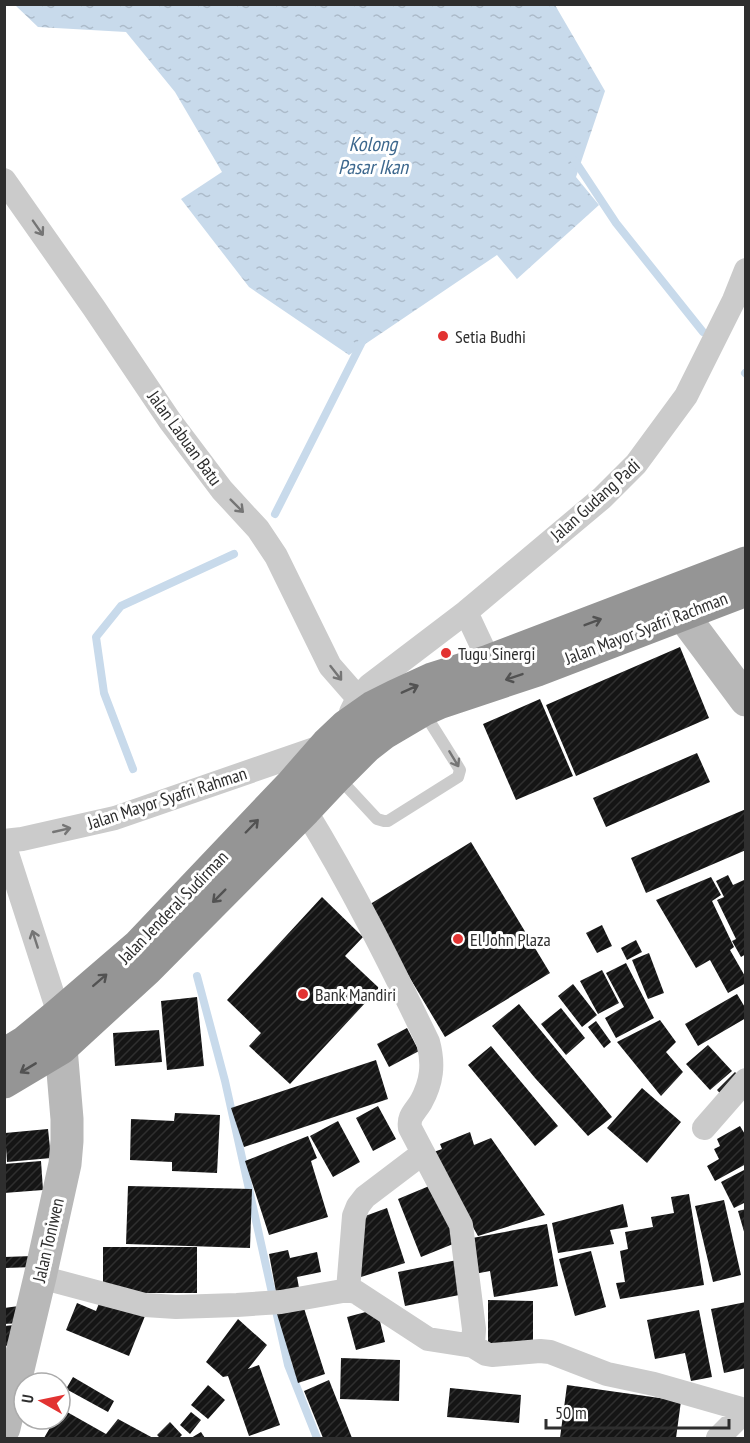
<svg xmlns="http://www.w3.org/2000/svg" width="750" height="1443" viewBox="0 0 750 1443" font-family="'PT Sans Narrow',sans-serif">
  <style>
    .water { fill: url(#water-ripples) }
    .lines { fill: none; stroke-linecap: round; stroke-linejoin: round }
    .stream { stroke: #c8daeb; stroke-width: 8 }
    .building { fill: url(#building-hatch) }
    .lane { stroke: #cbcbcb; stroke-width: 12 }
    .street { stroke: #cbcbcb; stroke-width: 24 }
    .secondary { stroke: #b8b8b8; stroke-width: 33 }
    .highway { stroke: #959595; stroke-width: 33 }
    .oneway { stroke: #757575 }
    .oneway2 { stroke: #525252 }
    .poi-dot { fill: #e23332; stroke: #fff; stroke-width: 2 }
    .labels { text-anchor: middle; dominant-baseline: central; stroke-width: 6; stroke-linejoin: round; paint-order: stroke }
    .poi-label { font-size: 18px; fill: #2e2e2e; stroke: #fff; text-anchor: start }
    .street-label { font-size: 18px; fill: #2e2e2e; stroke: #fff }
    .water-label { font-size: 20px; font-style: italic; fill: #3d688e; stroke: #fff }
  </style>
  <defs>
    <pattern id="water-ripples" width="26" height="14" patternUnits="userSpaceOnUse" patternTransform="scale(1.5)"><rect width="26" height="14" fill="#c8daeb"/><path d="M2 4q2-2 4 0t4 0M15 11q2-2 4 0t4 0" fill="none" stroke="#acbbca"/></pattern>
    <pattern id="building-hatch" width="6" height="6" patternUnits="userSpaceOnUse" patternTransform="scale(1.5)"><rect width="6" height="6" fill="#151515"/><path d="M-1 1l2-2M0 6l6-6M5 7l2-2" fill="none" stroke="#2f2f2f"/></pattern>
  </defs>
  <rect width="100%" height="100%" fill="#fff"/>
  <path class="water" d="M15 5H555L605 91 576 177 599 205 517 279 497 255 349 355 249 287 181 199 222 172 175 92 126 32 38 27Z"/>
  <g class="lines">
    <path class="stream" d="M575 161 616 223 703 332
      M745 373 746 374
      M275 514 364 338
      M133 769 104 693 96 637 121 606 234 554
      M197 976 225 1081 288 1365 317 1438"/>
  </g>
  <path class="building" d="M680 647 709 718 576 776 546 705Z
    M540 699 573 776 516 800 483 724Z
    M697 753 710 782 606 827 593 798Z
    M746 809V850L646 893 631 858Z
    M471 842 550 973 445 1037 367 906Z
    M728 875 733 885 744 880 746 882V954L741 957 732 941 736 939 717 900 724 897 716 881Z
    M711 877 721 895 712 901 734 947 730 950 746 978V983L728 993 710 960 696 968 656 900Z
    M322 897 363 937 345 956 379 988 290 1084 249 1046 261 1033 227 1000Z
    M602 925 612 946 597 953 586 933Z
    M636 940 642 952 627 960 621 948Z
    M649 953 664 993 648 999 632 960Z
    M626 963 654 1018 616 1038 605 1018 624 1007 606 973Z
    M602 970 619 1003 598 1014 580 981Z
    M573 984 597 1015 582 1027 558 996Z
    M737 994 746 1009V1018L698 1046 685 1024Z
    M197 997 204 1066 167 1070 161 1001Z
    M519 1004 612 1117 588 1136 535 1078 492 1026Z
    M561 1008 585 1038 566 1055 541 1024Z
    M660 1020 676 1042 666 1052 683 1072 661 1096 617 1042Z
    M596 1021 611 1042 604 1048 588 1027Z
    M407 1028 419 1051 389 1067 377 1044Z
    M159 1030 162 1062 115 1066 113 1033Z
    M708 1045 732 1071 710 1090 686 1064Z
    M491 1046 558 1126 535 1146 468 1065Z
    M376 1060 388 1099 244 1147 231 1108Z
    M735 1072 744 1081 726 1100 717 1090Z
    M642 1088 681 1122 647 1163 607 1128Z
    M378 1106 396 1139 373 1151 356 1118Z
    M175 1113 220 1115 217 1173 172 1171V1162L130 1160 131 1119 174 1121Z
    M338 1121 360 1162 333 1177 310 1136Z
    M740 1126 746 1136V1164L715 1181 707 1166 719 1159 714 1149 720 1146 717 1139Z
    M48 1129 51 1158 7 1162 5 1133Z
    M470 1132 474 1145 491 1138 545 1215 478 1236 431 1153 442 1149 440 1144Z
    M308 1136 317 1158 311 1161 328 1217 269 1235 245 1161Z
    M41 1161 43 1190 4 1193V1164Z
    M746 1169V1202L734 1208 721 1182Z
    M434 1184 458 1242 421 1257 398 1199Z
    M128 1186 252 1189 250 1248 126 1244Z
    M689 1194 704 1285 620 1299 616 1283 625 1282 620 1251 628 1249 625 1232 653 1227 651 1217 674 1213 671 1197Z
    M724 1200 741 1275 713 1282 695 1206Z
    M623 1204 628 1227 610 1230 614 1244 558 1253 552 1223Z
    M387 1208 405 1263 361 1277 357 1219Z
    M746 1209V1235H745L738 1211Z
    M547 1224 558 1286 494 1297 490 1271 474 1274 467 1239Z
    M103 1247H197V1293H103Z
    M288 1250 290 1258 317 1252 321 1272 297 1277 300 1293 277 1297 269 1254Z
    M591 1251 606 1307 575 1316 559 1259Z
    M33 1256 34 1267 5 1268 4 1257Z
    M457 1260 464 1294 405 1306 398 1272Z
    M101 1298 145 1316 129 1356 66 1330 77 1303 96 1311Z
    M488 1300 533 1301V1346H488Z
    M746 1302V1368L724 1373 711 1309Z
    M303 1305 325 1374 298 1383 277 1314Z
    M19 1306 21 1323 4 1324V1308Z
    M377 1309 385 1342 356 1350 347 1317Z
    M699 1310 712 1377 691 1381 685 1353 655 1359 647 1320Z
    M238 1319 267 1345 248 1369 259 1365 280 1425 249 1436 228 1376 223 1377 206 1362Z
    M15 1325 16 1345 4 1346V1326Z
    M341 1358 400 1360 399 1401 340 1399Z
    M73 1377 114 1401 108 1412 66 1389Z
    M329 1380 352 1438H323L304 1391Z
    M208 1385 225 1400 208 1419 191 1405Z
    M567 1385 681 1401 676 1438H560Z
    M450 1388 521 1395 519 1423 447 1417Z
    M60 1408 106 1434 118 1419 153 1438H44L55 1419H60Z
    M191 1412 201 1420 190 1434 180 1425Z
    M170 1422 182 1435 179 1438H160L157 1435Z
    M201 1432 205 1438H191Z"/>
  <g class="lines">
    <path class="lane" d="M338 777 377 819 384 821H388L458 777 460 770 457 765 423 711"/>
    <path class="street" d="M4 180 94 308 170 421 222 490 258 529 276 556 330 666 358 698
      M466 612 489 661
      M351 712 358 698 370 685 466 612 602 498 636 464 686 396 734 300 746 270
      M305 810C351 885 390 963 428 1042 434 1064 432 1082 421 1102 415 1112 408 1116 410 1128L461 1225 474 1329 473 1346 486 1354 492 1355 540 1351 550 1352 607 1374 654 1384 745 1410
      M4 841 22 839 115 818 326 745
      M4 844 59 1014
      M704 1128 746 1080
      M40 1277 145 1305 176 1307 237 1305 281 1302 348 1290 356 1292 428 1339 473 1346
      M348 1290 354 1216 358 1206 365 1197 423 1153
      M718 1438 746 1410"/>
    <path class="secondary" d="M682 614 746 700
      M4 1428 40 1277 65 1164 67 1141V1119L61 1048"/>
    <path class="highway" d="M4 1055 25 1042 59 1014 138 946 292 784 327 744 346 726 373 707 395 696 432 679 489 661 746 563
      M4 1082 61 1048 146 970 305 810 337 776 366 747 384 733 423 710 441 702 537 670 746 590"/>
  </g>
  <defs><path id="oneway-shaft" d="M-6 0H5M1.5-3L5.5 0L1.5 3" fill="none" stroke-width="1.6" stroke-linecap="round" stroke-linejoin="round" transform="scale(1.5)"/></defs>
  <g class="oneway">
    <use href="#oneway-shaft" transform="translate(38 228) rotate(55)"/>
    <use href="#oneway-shaft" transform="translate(237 506) rotate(45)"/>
    <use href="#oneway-shaft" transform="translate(336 673) rotate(52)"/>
    <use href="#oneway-shaft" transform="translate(454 759) rotate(59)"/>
    <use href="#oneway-shaft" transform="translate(62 830) rotate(-13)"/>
    <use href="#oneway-shaft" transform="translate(35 939) rotate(-108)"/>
  </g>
  <g class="oneway2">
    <use href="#oneway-shaft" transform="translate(593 622) rotate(-21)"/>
    <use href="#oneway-shaft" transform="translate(514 677) rotate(161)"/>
    <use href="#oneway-shaft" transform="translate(410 689) rotate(-24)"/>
    <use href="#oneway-shaft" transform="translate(252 826) rotate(-46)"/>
    <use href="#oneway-shaft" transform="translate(219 896) rotate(135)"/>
    <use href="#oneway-shaft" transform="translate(100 980) rotate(-41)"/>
    <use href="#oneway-shaft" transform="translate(28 1068) rotate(149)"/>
  </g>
  <g class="poi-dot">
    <circle cx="443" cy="336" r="6"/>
    <circle cx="446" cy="653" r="6"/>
    <circle cx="458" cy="939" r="6"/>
    <circle cx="303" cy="994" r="6"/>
  </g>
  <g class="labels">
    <g class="poi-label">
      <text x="455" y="336">Setia Budhi</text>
      <text x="458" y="653">Tugu Sinergi</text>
      <text x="470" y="939">El John Plaza</text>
      <text x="315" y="994">Bank Mandiri</text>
    </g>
    <g class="street-label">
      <text transform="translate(185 438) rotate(54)">Jalan Labuan Batu</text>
      <text transform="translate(595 500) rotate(-42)">Jalan Gudang Padi</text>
      <text transform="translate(646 628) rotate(-21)">Jalan Mayor Syafri Rachman</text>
      <text transform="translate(167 798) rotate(-18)">Jalan Mayor Syafri Rahman</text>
      <text transform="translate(173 907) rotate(-46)">Jalan Jenderal Sudirman</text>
      <text transform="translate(48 1240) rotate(-77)">Jalan Toniwen</text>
    </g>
    <g class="water-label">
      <text x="373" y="144">Kolong<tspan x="373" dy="23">Pasar Ikan</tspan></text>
    </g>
  </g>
  <rect width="750" height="1443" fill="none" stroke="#2e2e2e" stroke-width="12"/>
  <g transform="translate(42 1401) rotate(279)"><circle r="28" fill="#ffffff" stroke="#ababab" stroke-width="1.5"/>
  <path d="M0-4.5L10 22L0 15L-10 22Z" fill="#e23332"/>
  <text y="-9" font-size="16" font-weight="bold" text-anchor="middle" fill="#2e2e2e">U</text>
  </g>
  <path d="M546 1419v9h183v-9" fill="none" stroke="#2e2e2e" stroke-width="3"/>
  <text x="555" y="1419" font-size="18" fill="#2e2e2e" stroke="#ffffff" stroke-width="4.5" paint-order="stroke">50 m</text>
</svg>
